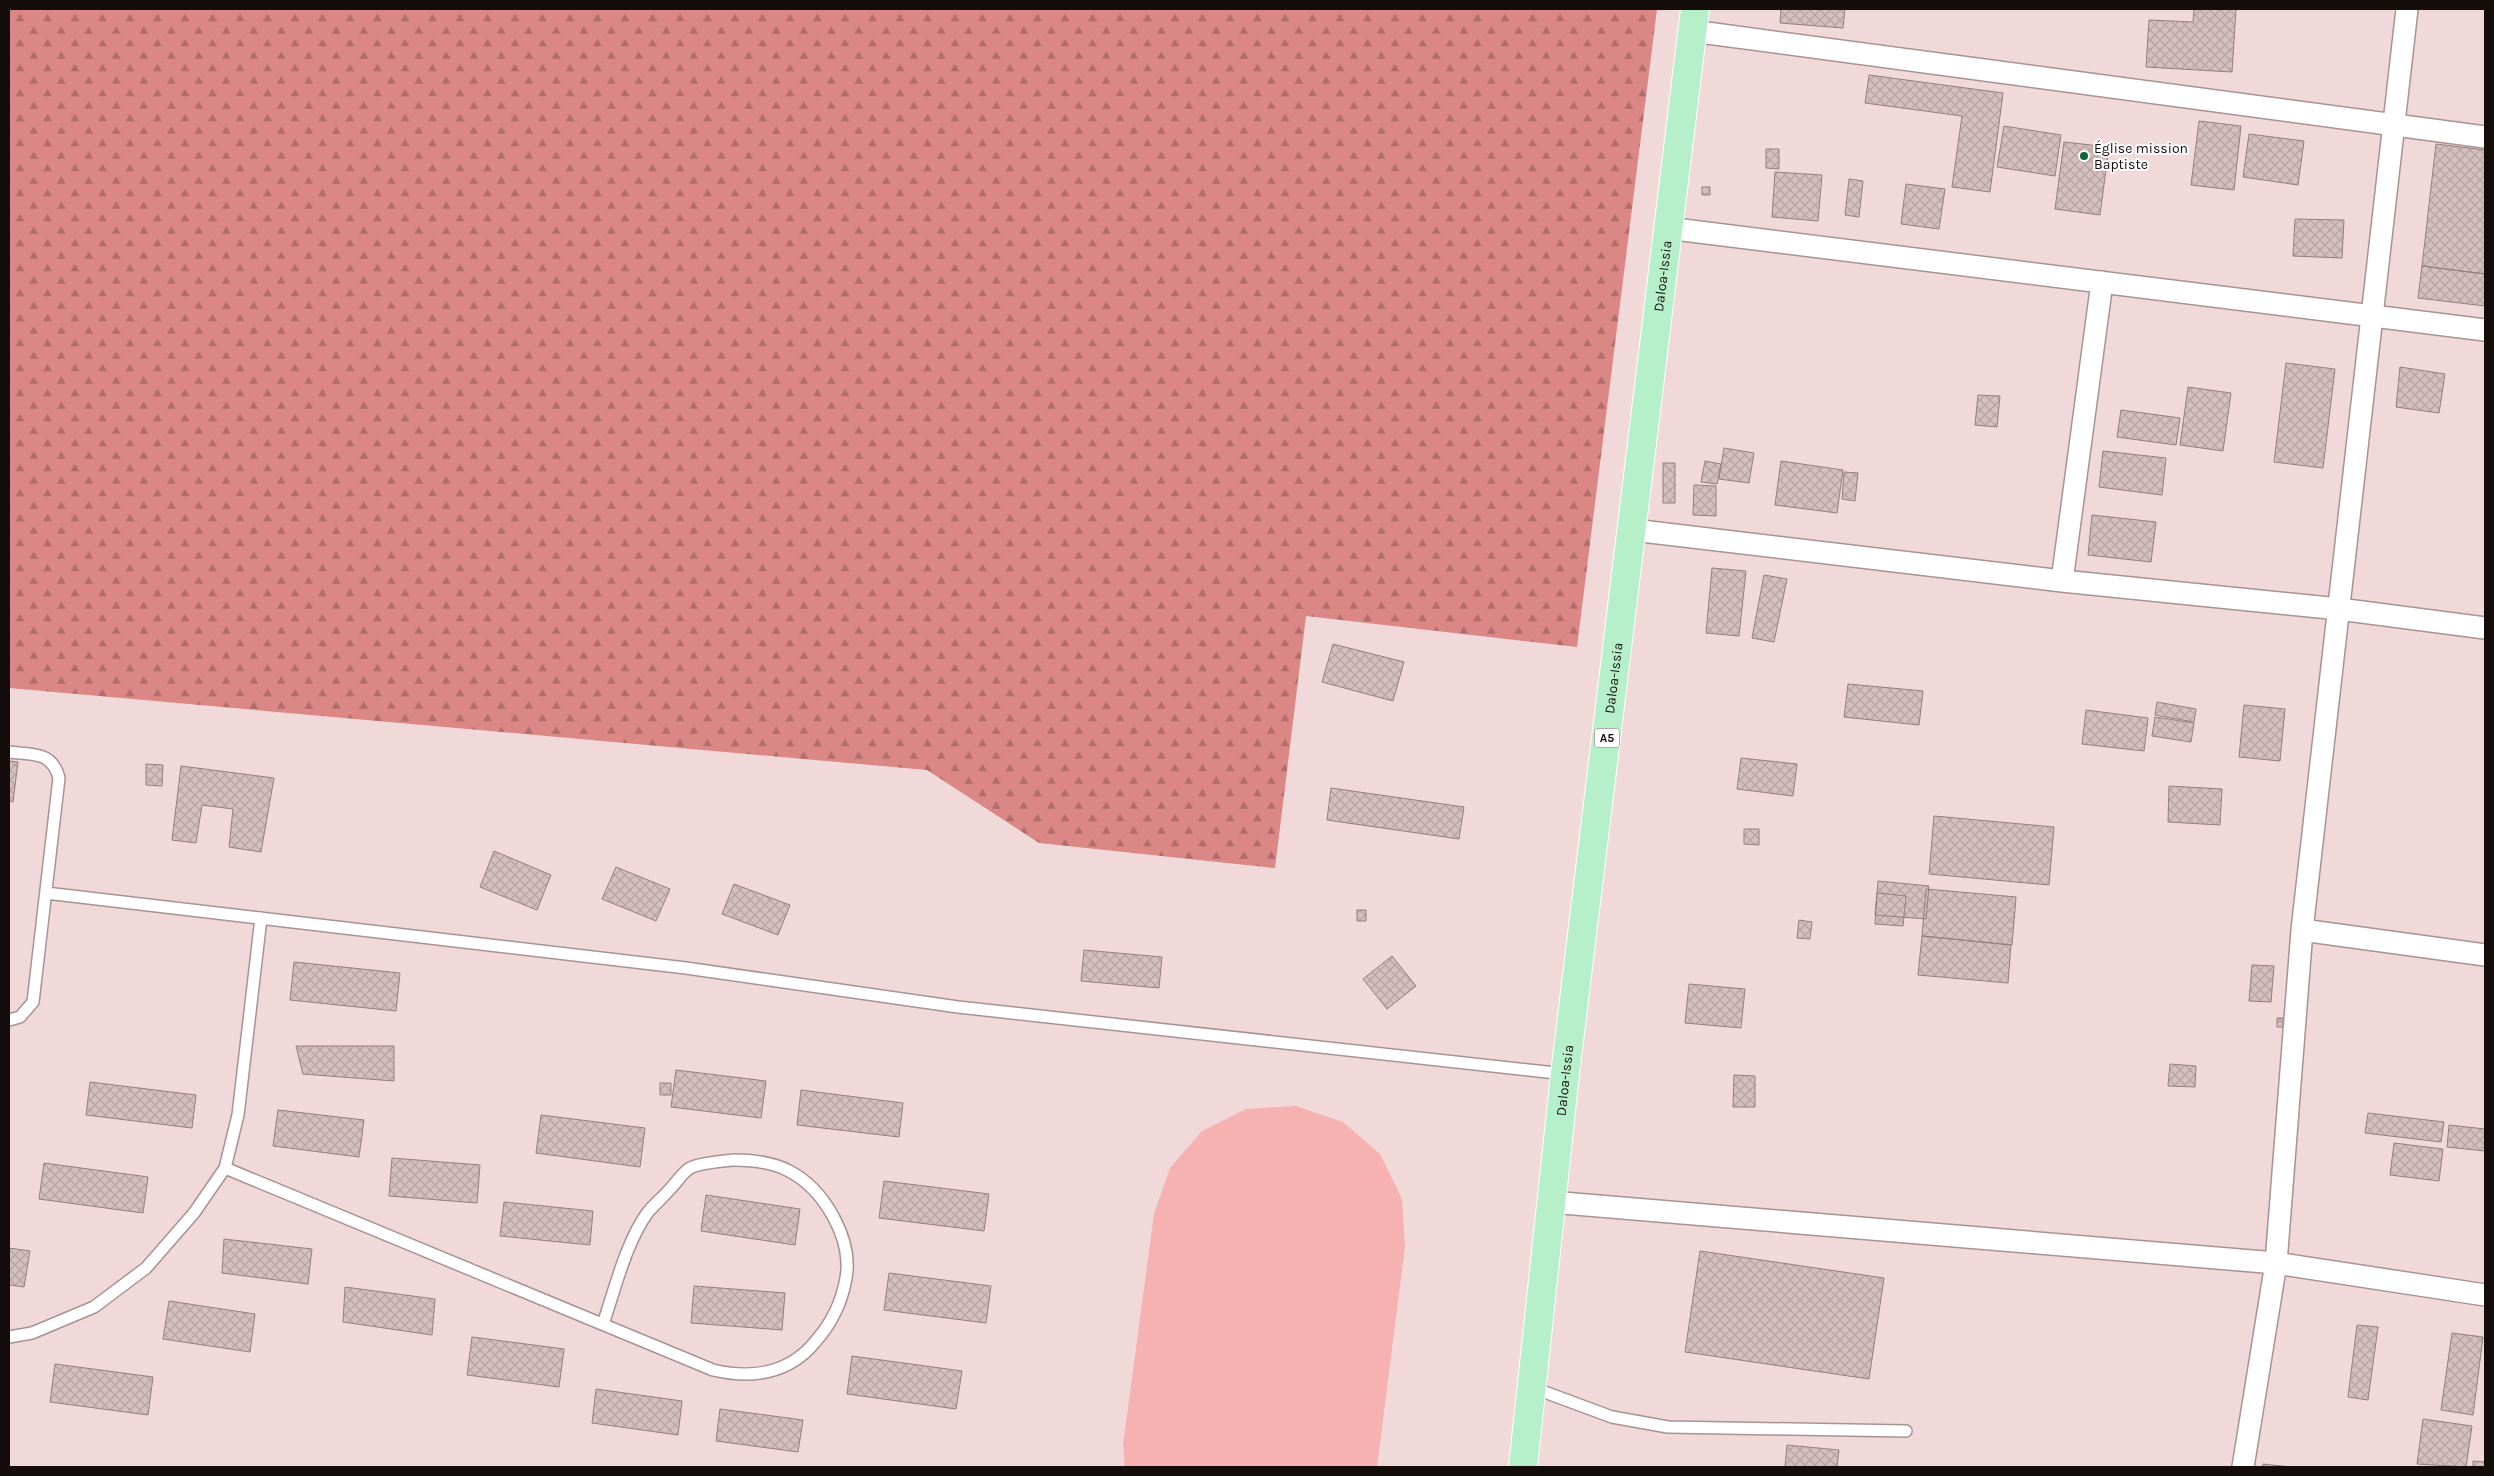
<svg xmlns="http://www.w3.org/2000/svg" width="2494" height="1476" viewBox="0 0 2494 1476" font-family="Karla,sans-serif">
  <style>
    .forest { fill: url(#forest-firs) }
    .garden { fill: #f6b2b0 }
    .building { fill: url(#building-cross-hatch); stroke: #947f7e }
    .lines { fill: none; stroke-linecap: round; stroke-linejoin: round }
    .lane-casing { stroke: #a89392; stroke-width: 14 }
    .street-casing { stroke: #a89392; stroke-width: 24 }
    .primary-casing { stroke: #fff; stroke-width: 30 }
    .lane { stroke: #fff; stroke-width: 11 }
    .street { stroke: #fff; stroke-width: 21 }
    .primary { stroke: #b6f0cb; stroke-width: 28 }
    .poi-dot { fill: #0b6639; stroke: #fff; stroke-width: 2 }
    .labels { text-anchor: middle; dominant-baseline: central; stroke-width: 4; stroke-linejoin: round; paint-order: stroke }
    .shield { fill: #fff; stroke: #5a5655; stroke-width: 1 }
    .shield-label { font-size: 12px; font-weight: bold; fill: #140d0c }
    .poi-label { font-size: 14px; fill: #140d0c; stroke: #fff; text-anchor: start }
    .street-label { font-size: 14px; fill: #140d0c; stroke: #fff }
  </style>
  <defs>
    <pattern id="forest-firs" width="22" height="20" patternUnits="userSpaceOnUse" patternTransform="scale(1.25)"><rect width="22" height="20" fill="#da8785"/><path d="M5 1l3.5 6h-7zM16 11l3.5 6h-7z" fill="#b06d6b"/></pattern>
    <pattern id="building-cross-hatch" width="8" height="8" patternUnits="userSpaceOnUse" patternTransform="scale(1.25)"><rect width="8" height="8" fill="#d5bfbe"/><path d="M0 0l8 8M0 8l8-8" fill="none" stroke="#b6a3a2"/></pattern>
  </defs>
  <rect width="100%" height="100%" fill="#f0d9d8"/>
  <path class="forest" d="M9 9H1657L1577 647 1306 616 1275 868 1039 843 927 770 9 688Z"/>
  <path class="garden" d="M1296 1106 1343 1122 1380 1154 1402 1199 1405 1247 1377 1467H1125L1123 1445 1154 1214 1170 1168 1202 1131 1246 1109Z"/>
  <path class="building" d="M1781 9H1845L1843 28 1780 23Z
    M2194 9H2236L2232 72 2146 67 2149 20 2193 22Z
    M1869 75 2003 93 1990 192 1952 187 1962 116 1865 103Z
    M2199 121 2241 126 2234 190 2191 185Z
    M2004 126 2061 135 2055 176 1997 167Z
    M2249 134 2304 141 2298 185 2243 177Z
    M2064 142 2109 147 2100 215 2055 209Z
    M2436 144 2485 150V274L2422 266Z
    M1766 149H1779V169L1766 168Z
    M1775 172 1822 175 1818 221 1772 217Z
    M1849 179 1863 181 1859 217 1845 215Z
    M1906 184 1945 189 1939 229 1901 224Z
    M1702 187H1710V195H1702Z
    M2295 219 2344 220 2342 258 2293 256Z
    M2422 266 2485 274V306L2418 298Z
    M2286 363 2335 369 2323 468 2274 462Z
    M2400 367 2445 374 2439 413 2396 407Z
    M2188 387 2231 393 2223 451 2180 445Z
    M1978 395 2000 396 1997 427 1975 425Z
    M2121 410 2180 418 2176 445 2117 437Z
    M1724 448 1754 453 1749 483 1719 479Z
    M2103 451 2166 458 2162 495 2099 487Z
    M1705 461 1721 464 1717 484 1701 482Z
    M1781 461 1843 470 1837 513 1775 505Z
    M1663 463H1675V503H1663Z
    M1844 472 1858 473 1855 501 1842 499Z
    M1694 485 1716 486V516L1693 515Z
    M2092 515 2156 522 2151 562 2088 555Z
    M1712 568 1746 571 1739 636 1706 633Z
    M1764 575 1787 579 1774 642 1752 638Z
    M1333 644 1404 662 1393 701 1322 682Z
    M1848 684 1923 691 1919 725 1844 717Z
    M2157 702 2196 709 2194 722 2155 715Z
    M2244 705 2285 709 2280 761 2239 757Z
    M2086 710 2148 718 2144 751 2082 744Z
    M2155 717 2194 723 2191 742 2152 736Z
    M1741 758 1797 764 1793 796 1737 789Z
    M9 761 18 762 13 802 9 801Z
    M146 764 163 765 162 786 146 785Z
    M181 766 274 778 261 852 229 847 233 809 202 805 196 843 172 840Z
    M2169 786 2222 789 2220 825 2168 822Z
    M1331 788 1464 807 1459 839 1327 820Z
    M1934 816 2054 827 2049 885 1929 874Z
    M1744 829H1759V845L1744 844Z
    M494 851 551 875 537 910 480 887Z
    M616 867 670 889 656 921 602 899Z
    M1878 881 1929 886 1926 919 1875 915Z
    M734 884 790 905 778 935 722 914Z
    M1926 889 2016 897 2012 945 1922 936Z
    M1877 893 1906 896 1903 926 1875 924Z
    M1357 910H1366V921H1357Z
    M1799 920 1812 922 1810 939 1797 938Z
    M1922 936 2011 945 2008 983 1918 975Z
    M1084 950 1162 957 1159 988 1081 981Z
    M1392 956 1416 986 1387 1009 1363 979Z
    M294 962 400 973 396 1011 290 1000Z
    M2252 965 2274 966 2271 1002 2249 1001Z
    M1689 984 1745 989 1741 1028 1685 1023Z
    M2277 1018H2283V1027H2277Z
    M296 1046H394V1081L303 1074Z
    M2170 1064 2196 1066 2195 1087 2168 1086Z
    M676 1070 766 1081 761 1118 671 1107Z
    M1734 1075 1755 1076V1107H1733Z
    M90 1082 196 1095 192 1128 86 1115Z
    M660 1083H671V1095H660Z
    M801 1090 903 1103 899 1137 797 1125Z
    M278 1110 364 1120 359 1157 273 1146Z
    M2368 1113 2444 1122 2441 1142 2365 1133Z
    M541 1115 645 1128 640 1167 536 1153Z
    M2449 1125 2485 1129V1151L2447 1147Z
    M2394 1143 2443 1149 2439 1181 2390 1175Z
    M392 1158 480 1165 477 1203 389 1196Z
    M44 1163 148 1177 143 1213 39 1199Z
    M884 1181 989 1194 984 1231 879 1218Z
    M706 1195 800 1209 795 1245 701 1231Z
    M504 1202 593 1211 590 1245 500 1236Z
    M224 1239 312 1249 308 1284 222 1273Z
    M9 1248 30 1251 24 1287 9 1285Z
    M1700 1251 1884 1278 1869 1379 1685 1352Z
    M889 1273 991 1286 986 1323 884 1310Z
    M694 1286 785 1293 782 1330 691 1323Z
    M345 1287 435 1299 432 1335 343 1322Z
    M169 1301 255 1314 250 1352 163 1339Z
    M2357 1325 2378 1327 2368 1400 2348 1397Z
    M2452 1333 2483 1337 2473 1415 2441 1410Z
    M472 1337 564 1349 559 1387 467 1375Z
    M852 1356 962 1371 956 1409 847 1394Z
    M55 1364 153 1377 148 1415 50 1402Z
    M596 1389 682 1401 678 1435 592 1423Z
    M720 1409 803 1420 798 1452 716 1441Z
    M2423 1419 2472 1426 2466 1467 2417 1464Z
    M1787 1445 1839 1450 1837 1467H1785Z
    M2473 1461 2485 1462V1467H2473Z
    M2263 1464 2291 1467H2263Z"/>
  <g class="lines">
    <g class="lane-casing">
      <path id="lane" d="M9 752C33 755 52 751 59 778L33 1002 20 1017 9 1020
        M46 893 686 968 958 1007 1565 1074
        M225 1168 713 1370C751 1379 789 1374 815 1342 831 1324 842 1302 846 1278 853 1239 824 1189 789 1171 772 1162 753 1160 734 1160 723 1161 699 1163 690 1168 683 1172 677 1182 671 1188 664 1196 655 1204 648 1212 626 1242 615 1289 603 1324
        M9 1337 32 1333 94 1307 146 1268 194 1213 225 1168 238 1115 261 918
        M1531 1387 1612 1417 1668 1427 1906 1431"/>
    </g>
    <g class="street-casing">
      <path id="street" d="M1692 31 2485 137
        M1667 228 2485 330
        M1633 530 2062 581 2339 609 2485 628
        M2062 581 2102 282
        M2302 930 2485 955
        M1551 1202 2276 1263 2485 1295
        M2243 1467 2276 1263 2302 930 2407 9"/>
    </g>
    <g class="primary-casing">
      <g id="primary">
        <path id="s1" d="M1523 1467 1565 1074 1695 9"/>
      </g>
    </g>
    <use href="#lane" class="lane"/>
    <use href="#street" class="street"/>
    <use href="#primary" class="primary"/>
  </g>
  <circle class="poi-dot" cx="2084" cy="156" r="5"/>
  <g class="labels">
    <rect class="shield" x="1594.5" y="728.5" width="25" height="19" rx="4"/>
    <g class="shield-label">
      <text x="1607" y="738">A5</text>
    </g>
    <g class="poi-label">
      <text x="2094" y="148">Église mission<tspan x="2094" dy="16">Baptiste</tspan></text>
    </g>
    <g class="street-label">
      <text stroke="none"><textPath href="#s1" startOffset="1199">Daloa-Issia</textPath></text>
      <text stroke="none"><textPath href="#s1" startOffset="794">Daloa-Issia</textPath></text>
      <text stroke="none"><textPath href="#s1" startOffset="389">Daloa-Issia</textPath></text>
    </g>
  </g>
  <rect width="2494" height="1476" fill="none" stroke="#140d0c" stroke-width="20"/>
</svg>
